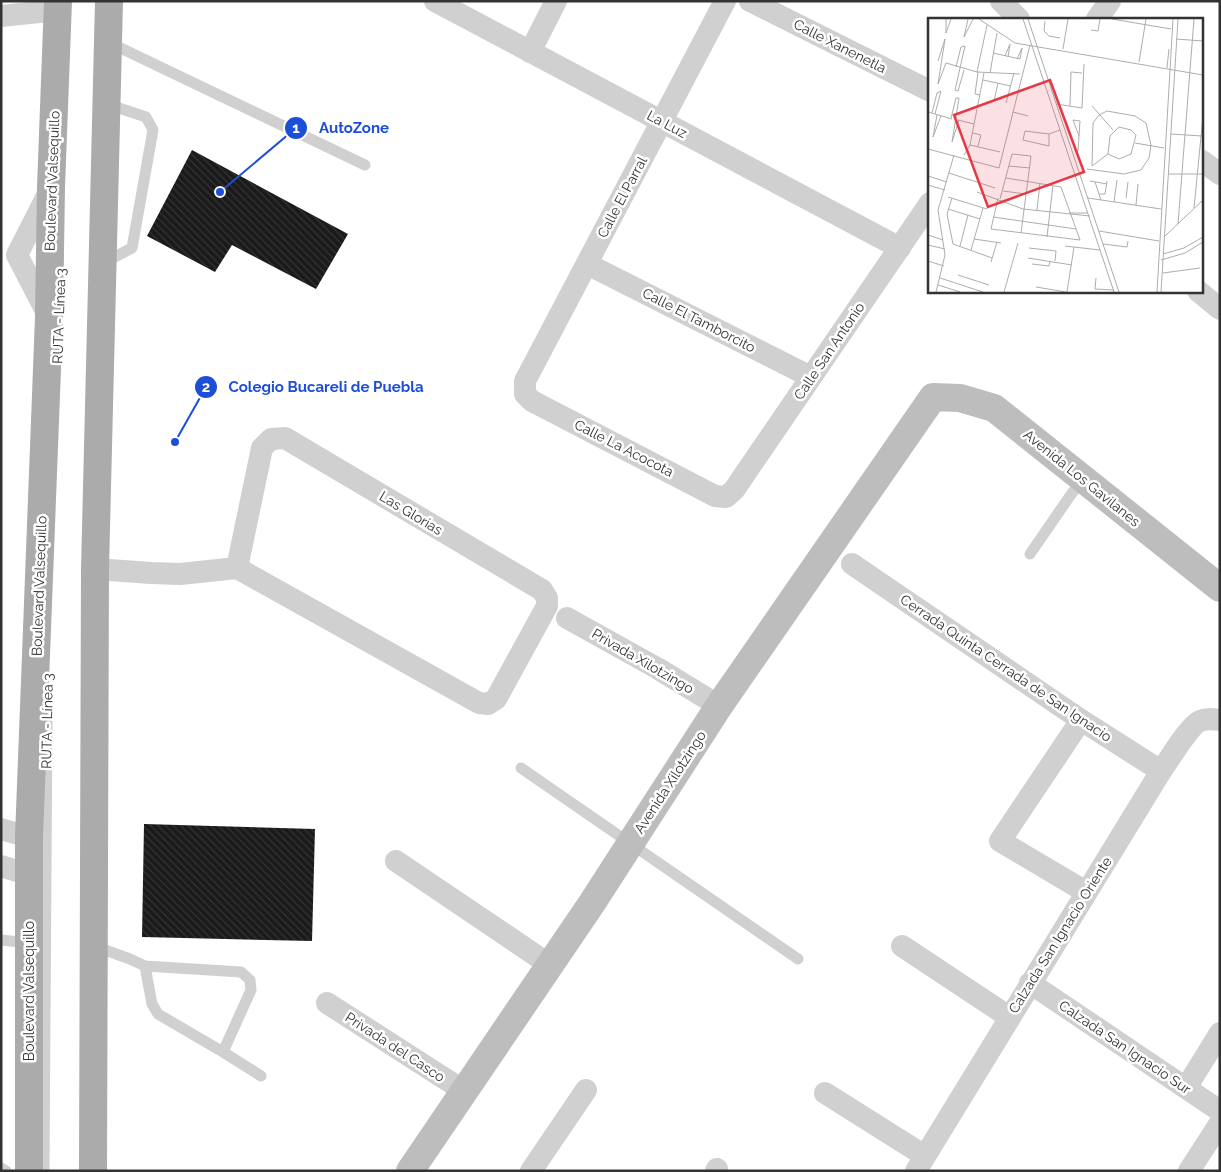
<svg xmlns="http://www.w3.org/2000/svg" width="1221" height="1172" viewBox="0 0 1221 1172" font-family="Raleway,sans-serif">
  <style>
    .building { fill: url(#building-back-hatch) }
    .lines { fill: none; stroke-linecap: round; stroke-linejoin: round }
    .lane { stroke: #d0d0d0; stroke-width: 11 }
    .street { stroke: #d0d0d0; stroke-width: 22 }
    .secondary { stroke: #bdbdbd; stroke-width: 28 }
    .primary { stroke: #ababab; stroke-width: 28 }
    .labels { text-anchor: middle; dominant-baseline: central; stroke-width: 5; stroke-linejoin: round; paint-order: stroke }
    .street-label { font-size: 14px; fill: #333; stroke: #fff }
    .inset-road { fill: none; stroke: #adadad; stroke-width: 1 }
    .view { fill: #e63946; fill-opacity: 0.15; stroke: #e63946; stroke-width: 2.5 }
    .inset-edge { fill: none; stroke: #333; stroke-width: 2.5 }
    .leader { fill: none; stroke: #1d4ed8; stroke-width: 2 }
    .callout-dot { fill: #1d4ed8; stroke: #fff; stroke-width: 2 }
    .mark-label { font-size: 15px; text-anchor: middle; font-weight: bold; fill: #fff }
    .callout-label { font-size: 15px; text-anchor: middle; font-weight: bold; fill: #1d4ed8; stroke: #fff; stroke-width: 5; stroke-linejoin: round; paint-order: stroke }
  </style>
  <defs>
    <pattern id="building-back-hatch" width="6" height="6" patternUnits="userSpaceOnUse" patternTransform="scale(1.25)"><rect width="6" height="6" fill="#1a1a1a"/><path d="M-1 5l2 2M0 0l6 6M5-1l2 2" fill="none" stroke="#333"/></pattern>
  </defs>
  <rect width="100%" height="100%" fill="#fff"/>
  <path class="building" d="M192 150 348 234 316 289 232 245 215 272 147 236Z
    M144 824 315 829 312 941 142 937Z"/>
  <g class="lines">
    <path class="lane" d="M108 42 365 165
      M105 262 132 248 153 130 146 117 107 104
      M1030 554 1072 493 1084 479
      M521 768 798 959
      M1 940 29 943
      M94 946 130 959 145 966 241 972 250 980 251 990 223 1052 261 1076
      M145 966 152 1004 158 1014 223 1052
      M1 1168 6 1171
      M44 1171 47 715"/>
    <path class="street" d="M435 1 900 248
      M725 1 525 381V394L532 401 715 496 726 497 734 490 930 203
      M750 1 930 91
      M1001 1 1019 19
      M1 16 58 10
      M1097 19 1110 1
      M530 52 556 1
      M1202 161 1220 174
      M587 264 811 377
      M1198 291 1220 309
      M49 317 17 255 51 188
      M852 564 1081 720 1161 771
      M95 569 151 573 180 574 237 568 479 703 488 704 496 699 547 606V598L542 590 285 438 271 439 262 448 237 568
      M567 618 657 668 719 706
      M1081 720 1000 841 1086 892
      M1 829 29 837
      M396 861 550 965
      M1 866 29 875
      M902 946 1009 1017
      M1030 983 1220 1111
      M327 1003 464 1091
      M1186 1088 1220 1033
      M825 1093 925 1156
      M531 1171 586 1090
      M716 1171 717 1169
      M916 1171 1161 771C1169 760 1189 726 1200 721 1207 718 1213 719 1220 720
      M1189 1171 1220 1123"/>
    <path class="secondary" d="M410 1171 592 903 719 706 933 397 960 398 994 408 1220 588"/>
    <path class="primary" d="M29 1171V837L49 317 51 187 58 1
      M93 1171 95 569 109 1"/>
  </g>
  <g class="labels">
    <g class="street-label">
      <text transform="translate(840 46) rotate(27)">Calle Xanenetla</text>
      <text transform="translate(667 124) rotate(28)">La Luz</text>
      <text transform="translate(52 181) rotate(-88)">Boulevard Valsequillo</text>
      <text transform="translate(622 197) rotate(-62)">Calle El Parral</text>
      <text transform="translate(59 316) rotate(-88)">RUTA - Línea 3</text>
      <text transform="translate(699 320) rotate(27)">Calle El Tamborcito</text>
      <text transform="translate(829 351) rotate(-56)">Calle San Antonio</text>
      <text transform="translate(624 448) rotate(27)">Calle La Acocota</text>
      <text transform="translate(1082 478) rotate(39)">Avenida Los Gavilanes</text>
      <text transform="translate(411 513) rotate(31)">Las Glorias</text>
      <text transform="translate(39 586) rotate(-88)">Boulevard Valsequillo</text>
      <text transform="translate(643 661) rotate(30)">Privada Xilotzingo</text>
      <text transform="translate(1006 668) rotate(34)">Cerrada Quinta Cerrada de San Ignacio</text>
      <text transform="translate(47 721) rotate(-89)">RUTA - Línea 3</text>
      <text transform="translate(670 782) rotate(-57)">Avenida Xilotzingo</text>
      <text transform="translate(1060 935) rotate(-58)">Calzada San Ignacio Oriente</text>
      <text transform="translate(29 991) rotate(-90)">Boulevard Valsequillo</text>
      <text transform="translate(395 1047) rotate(33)">Privada del Casco</text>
      <text transform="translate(1125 1047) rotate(34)">Calzada San Ignacio Sur</text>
    </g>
  </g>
  <g transform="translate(928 18)">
    <rect width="275" height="275" fill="#fff"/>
    <path class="inset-road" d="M18 1V15L23 1M40 1 36 19 45 1M51 1 87 25 275 57M95 1 186 274M100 1 191 274M184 1 243 11M117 3 116 13 121 18 132 20M163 12 170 13 172 1M248 21 275 23M135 31 140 1M65 35 92 41 94 30 89 41M77 38 82 26 80 39M10 43 17 21 10 66 18 45M211 44 218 1M18 45 49 54 92 56M28 49 33 29 37 28 27 72 30 73 36 52M239 50 241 31M49 54 59 7M50 54 47 76 52 77M62 55 69 15M55 62 83 68M66 83 70 65M78 85 86 55M128 86 154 90 156 46M142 88 143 54 154 55M164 88 185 112M0 94 24 101M85 94 100 98M4 95 9 75 13 73 7 96M9 97 5 119 13 98M23 100 28 80H31L24 124 31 102M30 102 46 106M191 109 203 112 208 117 203 136 191 141 180 136 182 118ZM45 115 53 117 50 128M121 116V128L95 122 97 113 121 116 132 112M243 116 274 118M207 125 236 130M42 127 72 134M0 131 71 150 102 27M147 134 150 133 152 103 145 102 151 118M36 137 42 127 56 55M81 148 102 150M164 148 180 136M159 151 196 156 213 152 221 140 223 127 218 105 207 98 179 93 171 97 165 105 164 148M21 155 67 170M241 156H275M0 158 19 164M162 163 179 166M167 164 173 182M0 167 17 172M75 173 98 176M49 174 95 191 162 198M171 176H177L179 163M20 179 59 191M24 180 19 196 25 226 64 240M70 180 63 211 152 222 133 169 78 160M160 180 233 191M198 180 200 164M72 181 84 136 103 138 93 215M186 184 189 162M208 187 210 166M266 190 275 98M20 191 52 201M109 192 112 165M141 195H160M65 199 148 211M250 206 266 1M171 213 231 223M0 217 15 222M237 218 275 182M119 219 125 167M46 221 73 225M175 226 199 229 200 223M0 227 17 231M32 228 40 197M137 228 172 232M101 230 128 233 127 243M43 232 55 190M235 236 256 230 275 219M100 240 144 247M233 242 257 235 275 224M0 243 16 248M63 244 69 224M104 246 121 248 122 243M235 255 272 250M30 257 61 267M12 260 55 274M168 260 167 271 186 272M10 267 32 274M108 269 138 274M8 274 17 237 10 192 26 137M76 274 90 225M139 274 146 229M229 274 245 1M233 274 250 1"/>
    <path class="view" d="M122 62 156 154 60 189 26 97Z"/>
    <rect width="275" height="275" class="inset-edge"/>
  </g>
  <path class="leader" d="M220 192L296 128M175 442L206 387"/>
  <g class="callout-dot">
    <circle cx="220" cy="192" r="5"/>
    <circle cx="175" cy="442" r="5"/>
    <circle cx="296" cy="128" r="12"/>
    <circle cx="206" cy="387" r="12"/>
  </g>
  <g class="mark-label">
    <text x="296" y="133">1</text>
    <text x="206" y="392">2</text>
  </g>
  <g class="callout-label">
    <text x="354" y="133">AutoZone</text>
    <text x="326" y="392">Colegio Bucareli de Puebla</text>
  </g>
  <rect width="1221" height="1172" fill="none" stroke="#333333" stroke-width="5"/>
</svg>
